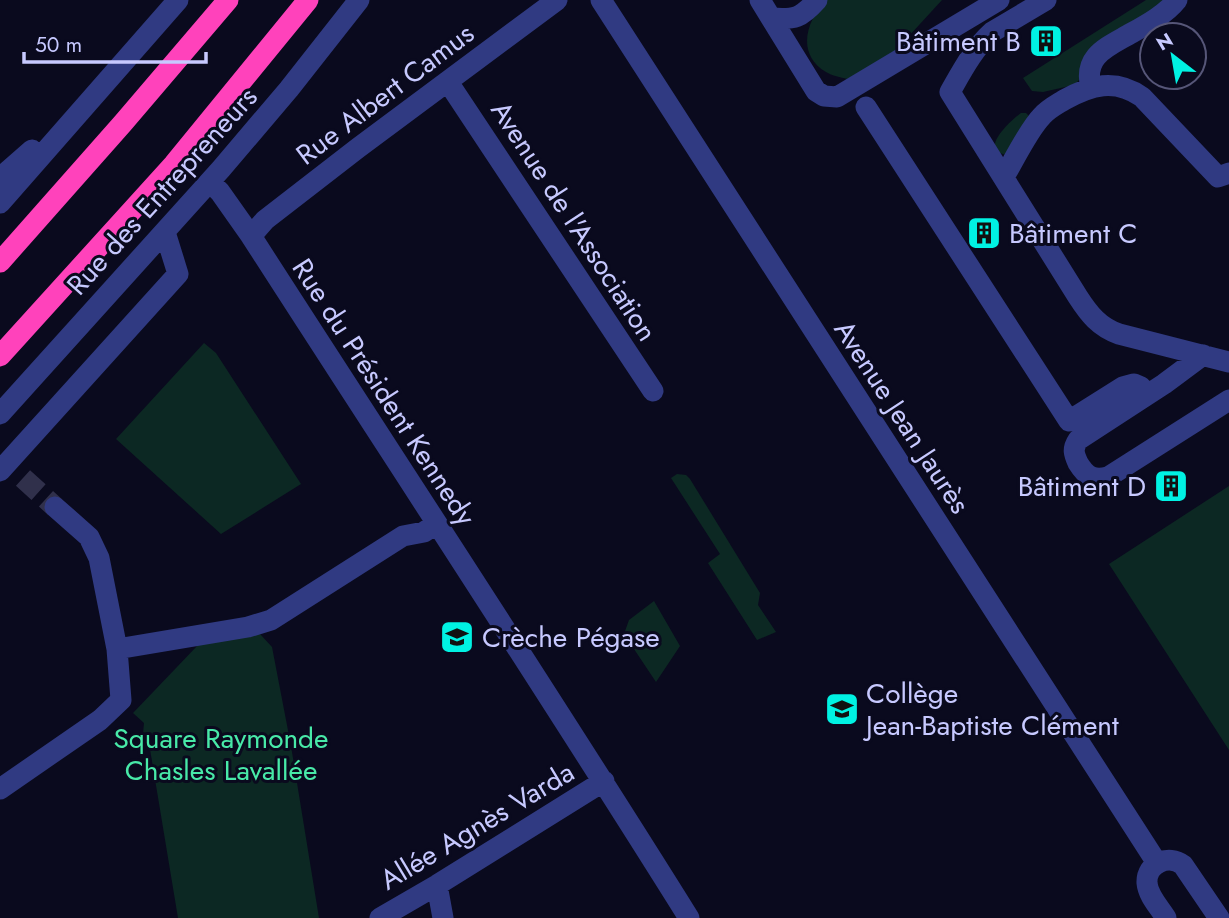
<svg xmlns="http://www.w3.org/2000/svg" width="1229" height="918" viewBox="0 0 1229 918" font-family="Jost,sans-serif">
  <style>
    .green { fill: #0c2823 }
    .lines { fill: none; stroke-linecap: round; stroke-linejoin: round }
    .minor-tunnel { stroke: #30304b; stroke-width: 21; stroke-dasharray: 21 10; stroke-linecap: butt }
    .minor { stroke: #303a82; stroke-width: 21 }
    .highway { stroke: #ff42bb; stroke-width: 21 }
    .labels { text-anchor: middle; dominant-baseline: central; stroke-width: 6; stroke-linejoin: round; paint-order: stroke }
    .poi-label { font-size: 28px; fill: #c7c9ff; stroke: #0a0a1e; text-anchor: start }
    .street-label { font-size: 28px; fill: #c7c9ff; stroke: #0a0a1e }
    .park-label { font-size: 28px; fill: #48e9a8; stroke: #0a0a1e }
  </style>
  <rect width="100%" height="100%" fill="#0a0a1e"/>
  <path class="green" d="M826 0H942L886 61 847 79C841 77 832 76 826 72 796 54 806 21 826 0Z
    M1146 0H1172L1084 75 1074 85 1043 92 1032 91 1023 78Z
    M1021 113H1026L1029 116 1006 155 997 152C996 150 995 148 995 146 994 136 1014 118 1021 113Z
    M204 343 216 353 301 484 221 534 116 439Z
    M677 474 686 475 690 479 760 593 758 605 776 632 757 640 708 563 720 554 671 478Z
    M1229 486V750L1109 564Z
    M654 601 680 646 656 682 624 634 629 620Z
    M260 634 272 647 291 746 319 918H178L149 743 142 744 144 723 133 713 198 645Z"/>
  <g class="lines">
    <path class="minor-tunnel" d="M23 478 55 507"/>
    <path class="minor" d="M601 0 1157 863
      M760 0 771 18C795 20 801 18 817 0
      M1046 0 992 32C974 48 962 71 950 92L1078 297C1089 314 1099 327 1119 334L1229 362
      M771 18 816 91 824 96 837 97 999 0
      M448 82 653 391
      M1091 88C1083 57 1105 48 1128 35 1144 26 1165 15 1177 0
      M866 107 1069 421 1123 387 1134 384 1141 387 1147 395
      M1004 177C1014 160 1029 129 1042 116 1048 109 1056 105 1064 100 1091 85 1115 78 1142 97L1218 177 1229 173
      M0 178 32 150
      M210 182 220 192 251 236C397 463 546 689 689 918
      M0 203 178 0
      M251 236 265 220 358 148 557 0
      M1203 355 1164 384 1078 440C1072 449 1074 454 1078 463 1086 476 1093 481 1108 477L1229 400
      M0 414 221 169 289 89 359 0
      M0 471 178 274 165 232
      M117 649 248 627 271 620 403 536 424 532 436 524
      M0 789 100 720 121 700 117 649 99 558 89 537 55 507
      M437 885 443 918
      M380 918 437 885 604 781
      M1166 918C1160 908 1148 896 1147 883 1146 863 1169 854 1183 865L1219 918"/>
    <path class="highway" d="M0 262 123 123 228 0
      M0 356 174 164 308 0"/>
  </g>
  <defs>
    <g id="building-square" transform="scale(1.75)"><rect x="-9" y="-9" width="18" height="18" rx="4" fill="#00f2e3" stroke="#0a0a1e"/><path d="M-4-6H4V6H1V3H-1V6H-4ZM-2.5-4.3h1.7v1.8h-1.7ZM.8-4.3h1.7v1.8H.8ZM-2.5-1h1.7V.8h-1.7ZM.8-1h1.7V.8H.8Z" fill="#111"/></g>
    <g id="school-square" transform="scale(1.75)"><rect x="-9" y="-9" width="18" height="18" rx="4" fill="#00f2e3" stroke="#0a0a1e"/><path d="M0-5L7-2L0 1L-7-2ZM-4 1L0 2.5L4 1V4Q0 6-4 4Z" fill="#111"/></g>
  </defs>
  <g fill-rule="evenodd">
    <use href="#building-square" x="1046" y="41"/>
    <use href="#building-square" x="984" y="233"/>
    <use href="#building-square" x="1171" y="486"/>
    <use href="#school-square" x="457" y="637"/>
    <use href="#school-square" x="842" y="709"/>
  </g>
  <g class="labels">
    <g class="poi-label">
      <text x="1021" y="41" text-anchor="end">Bâtiment B</text>
      <text x="1009" y="233">Bâtiment C</text>
      <text x="1146" y="486" text-anchor="end">Bâtiment D</text>
      <text x="482" y="637">Crèche Pégase</text>
      <text x="866" y="693">Collège<tspan x="866" dy="32">Jean-Baptiste Clément</tspan></text>
    </g>
    <g class="street-label">
      <text transform="translate(385 94) rotate(-37)">Rue Albert Camus</text>
      <text transform="translate(162 191) rotate(-48)">Rue des Entrepreneurs</text>
      <text transform="translate(574 221) rotate(57)">Avenue de l'Association</text>
      <text transform="translate(384 392) rotate(57)">Rue du Président Kennedy</text>
      <text transform="translate(902 417) rotate(57)">Avenue Jean Jaurès</text>
      <text transform="translate(477 826) rotate(-31)">Allée Agnès Varda</text>
    </g>
    <g class="park-label">
      <text x="221" y="738">Square Raymonde<tspan x="221" dy="32">Chasles Lavallée</tspan></text>
    </g>
  </g>
  <g transform="translate(1173 56) rotate(329)"><circle r="33" fill="#0a0a1e" stroke="#565678" stroke-width="2"/>
  <path d="M0-5L12 26L0 18L-12 26Z" fill="#00f2e3"/>
  <text y="-10" font-size="19" font-weight="bold" text-anchor="middle" fill="#c7c9ff">N</text>
  </g>
  <path d="M24 52v10h182v-10" fill="none" stroke="#c7c9ff" stroke-width="3.5"/>
  <text x="35" y="52" font-size="21" fill="#c7c9ff" stroke="#0a0a1e" stroke-width="5" paint-order="stroke">50 m</text>
</svg>
